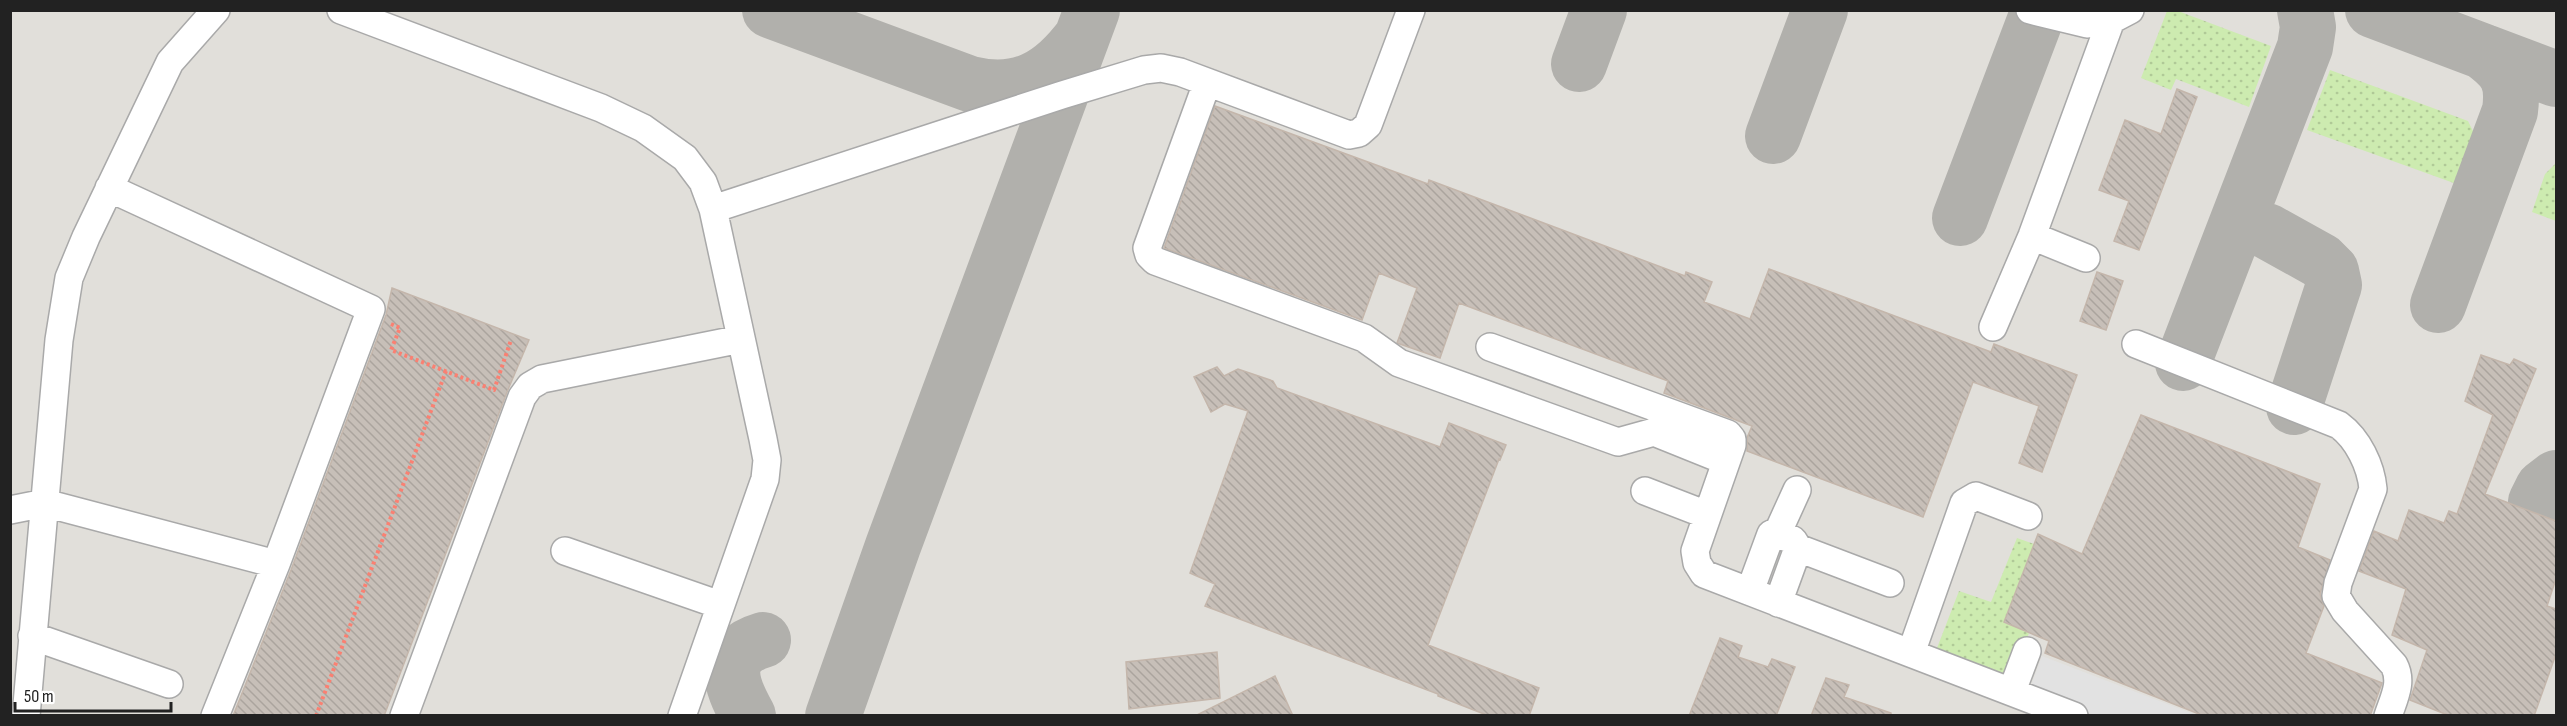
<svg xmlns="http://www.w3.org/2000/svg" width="2567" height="726" viewBox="0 0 2567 726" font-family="'Sofia Sans Condensed',sans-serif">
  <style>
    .airport { fill: #e1dfda }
    .grass { fill: url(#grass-dots) }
    .parking { fill: #e2e2e2 }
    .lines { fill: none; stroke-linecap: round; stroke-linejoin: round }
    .taxiway { stroke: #b1b0ac; stroke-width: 56 }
    .building { fill: url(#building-back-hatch); stroke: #c4b6ab; stroke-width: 1.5 }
    .minor-casing { stroke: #a9a9a9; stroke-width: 30 }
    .path { stroke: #fa8072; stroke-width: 4; stroke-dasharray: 3 3; stroke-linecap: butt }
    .minor { stroke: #fff; stroke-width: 27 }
  </style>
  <defs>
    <pattern id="grass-dots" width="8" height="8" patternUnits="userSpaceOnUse" patternTransform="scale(1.5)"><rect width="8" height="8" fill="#cdebb0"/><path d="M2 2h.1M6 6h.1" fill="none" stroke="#b0c997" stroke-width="1.8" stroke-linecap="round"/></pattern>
    <pattern id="building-back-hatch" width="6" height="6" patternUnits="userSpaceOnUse" patternTransform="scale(1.5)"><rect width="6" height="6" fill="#c7bfb8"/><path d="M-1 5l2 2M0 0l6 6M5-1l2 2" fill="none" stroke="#aba49e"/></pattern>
  </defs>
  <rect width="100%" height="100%" fill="#f2efe9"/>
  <path class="airport" d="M10 11H2556V715H11Z"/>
  <path class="grass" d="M2167 11H2178L2271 46 2249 107 2176 79 2171 90 2141 78Z
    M2330 70 2468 121 2475 135 2462 186 2307 130Z
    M2556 163V221L2532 212 2545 174Z
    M2017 538 2034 544 2004 622 2029 633 2015 670 2009 676 1949 663 1937 648 1959 591 1991 602Z"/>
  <path class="parking" d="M2042 656 2196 715H2094L2029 691Z"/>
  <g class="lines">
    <path class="taxiway" d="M770 10 970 84C1020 96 1052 77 1082 37
      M2373 10 2556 79
      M1579 64 1599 10
      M1773 136 1820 10
      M1960 218 2039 10
      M2267 231 2321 261 2331 271 2334 285 2294 407
      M2438 305 2510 111C2514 80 2507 69 2482 51
      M2183 363 2305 47 2308 27 2305 10
      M2536 502 2543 488 2556 478
      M748 716C730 684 719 653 763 640
      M833 716 893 546 1092 10"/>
  </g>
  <path class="building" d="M2177 89 2197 97 2139 250 2114 241 2129 201 2099 190 2125 120 2161 134Z
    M1215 106 1428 184 1429 180 1685 276 1686 272 1712 282 1704 302 1750 319 1769 269 1991 352 1994 344 2077 375 2042 472 2019 463 2039 406 1973 382 1923 517 1747 451V438L1752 426 1664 393 1668 381 1459 303 1440 358 1397 343 1417 288 1379 273 1362 320 1164 248Z
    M2097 272 2123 281 2106 330 2080 321Z
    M392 288 529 340 507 392 384 716H233L291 570 386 315Z
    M2481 355 2510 365 2514 359 2536 369 2485 494 2556 521V579L2547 606 2556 609V654L2534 716H2450L2410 700 2427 650 2392 635 2406 589 2359 571 2374 531 2398 541 2409 510 2444 523 2449 511 2457 514 2493 415 2465 401Z
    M1217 367 1224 376 1238 369 1273 381 1277 388 1440 447 1449 423 1506 445 1500 460 1499 459 1428 645 1539 688 1529 716H1489L1438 696V694L1205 606 1215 584 1190 573 1248 411 1225 404 1211 412 1194 377Z
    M2141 415 2320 484 2298 547 2330 560 2320 594 2324 606 2306 653 2382 683 2370 716H2204L2045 653 2049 641 2004 622 2038 534 2082 554Z
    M1720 638 1742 646 1738 657 1768 667 1772 659 1795 667 1776 716H1689Z
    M1217 652 1220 698 1129 709 1126 662Z
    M1275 676 1293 716H1195Z
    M1826 678 1849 685 1844 697 1891 713V716H1811Z"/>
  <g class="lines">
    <g class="minor-casing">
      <path id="minor" d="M341 10 601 108 643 128 685 158 703 182 713 209 1062 95 1144 70 1161 68 1180 72 1349 135 1359 133 1368 125 1411 10
        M2030 10 2087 24 2111 20
        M1207 83 1147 248 1149 255 1155 261 1364 338 1399 363 1618 442 1654 432 1726 461
        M109 188 371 309 276 564 215 716
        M2032 236 2086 258
        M1993 327 2032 236 2111 20 2130 10
        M2136 344 2339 425C2358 439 2371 466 2373 489L2338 583 2336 596 2345 611 2394 665C2403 682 2394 698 2388 716
        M1490 347 1728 434 1732 439V445L1695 551 1697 563 1704 574 2074 716
        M1645 491 1707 515
        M10 510 45 503 276 564
        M1777 534 1797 490
        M1798 548 1890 583
        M565 551 720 605
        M1750 591 1771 534H1777L1793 540 1798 548 1778 603
        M32 636 169 684
        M1911 653 1964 503 1976 496 2028 516
        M2012 691 2027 651
        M26 716 59 340 69 278 86 237 170 62 216 10
        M404 716 522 397 530 386 542 379 741 339
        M682 716 765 479 767 460 763 439 713 209"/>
    </g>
    <path class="path" d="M391 324 400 328 391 350 494 390 511 340
      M316 716 446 371"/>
    <use href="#minor" class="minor"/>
  </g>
  <rect width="2567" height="726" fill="none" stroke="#222222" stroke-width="24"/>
  <path d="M15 702v9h156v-9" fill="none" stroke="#222222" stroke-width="3"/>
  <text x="24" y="702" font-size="18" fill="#222222" stroke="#ffffff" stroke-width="4.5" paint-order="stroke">50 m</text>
</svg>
